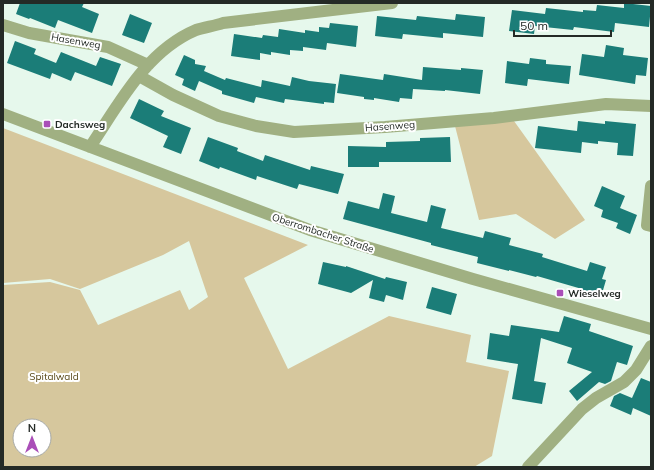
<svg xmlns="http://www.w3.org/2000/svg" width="654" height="470" viewBox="0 0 654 470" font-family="Mulish,sans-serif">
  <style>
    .green { fill: #d6c79d; fill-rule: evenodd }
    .building { fill: #1b7d78 }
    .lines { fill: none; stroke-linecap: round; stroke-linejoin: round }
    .minor { stroke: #a0b082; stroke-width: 12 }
    .poi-dot { fill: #aa4eb8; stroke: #fff; stroke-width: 1.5 }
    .labels { text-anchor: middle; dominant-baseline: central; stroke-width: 4; stroke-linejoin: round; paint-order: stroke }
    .street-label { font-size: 10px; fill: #242a26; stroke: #fff }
    .poi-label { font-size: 10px; font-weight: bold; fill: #242a26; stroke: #fff; text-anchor: start }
    .park-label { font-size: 10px; fill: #584818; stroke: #fff }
  </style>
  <rect width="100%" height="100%" fill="#e6f8ec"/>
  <path class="green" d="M514 121 585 220 555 239 516 214 479 220 455 126Z
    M3 128 308 245 244 278 288 369 389 316 471 335 466 362 509 371 492 456 474 467H3V285L50 282 80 290 98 325 180 290 189 310 208 297 189 241 163 255 80 289 50 279 3 283ZM20 426H44V450H20Z"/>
  <path class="building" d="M20 3H84L82 7 99 14 92 33 58 20 55 28 30 18 29 19 16 14Z
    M624 3 651 6 649 27 615 23 614 32 574 27 573 30 535 26 534 34 509 31 512 10 545 14 546 8 583 12V10L596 11 597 5 624 8Z
    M130 14 152 23 144 43 122 35Z
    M456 14 485 17 483 37 443 33V38L403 34 402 39 375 36 377 16 416 20 417 16 455 20Z
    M330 23 358 26 356 47 327 43 326 50 303 47V51L290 50V55L271 52V55L260 53V60L231 56 234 34 262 38 263 35 278 37 279 29 305 33V30L319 32V27L329 28Z
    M15 41 36 49 34 54 56 63 61 52 96 66 100 57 121 64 112 86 75 72 71 81 52 73 50 79 7 63Z
    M606 45 624 48 623 55 648 58 646 76 636 75 635 84 579 75 582 54 604 57Z
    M184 55 195 60V64L206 66 204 71 225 80 226 78 261 87 262 80 290 86 292 77 309 81 336 84 334 103 324 102V104L285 99 284 103 256 97 254 103 222 94V91L199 81 195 91 182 85 184 79 175 75Z
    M530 58 546 60V64L571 66 569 84 528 79 527 86 505 83 507 61 529 64Z
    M423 67 461 70V68L483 70 480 94 445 90V91L413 89 412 99 400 98 399 102 374 98V100L364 99V97L337 93 340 74 383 80 384 74 422 80Z
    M139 99 164 111 161 116 191 128 181 154 163 147 168 136 130 118Z
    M578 121 605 124V121L636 124 633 156 617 155 618 143 598 141V144L582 142 581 153 535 148 538 126 577 131Z
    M208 137 238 148 237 151 263 161 265 155 310 170 311 166 344 174 338 194 299 184 297 189 257 176 256 180 220 167 219 169 199 161Z
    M450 137 451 162H379V167H348V146L386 147V142L420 141V138Z
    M602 186 625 196 620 208 637 215 630 234 616 228 618 223 601 217 603 210 594 206Z
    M383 193 395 196 391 213 427 222 431 205 446 209 441 228 483 238 485 231 511 238 509 245 543 254 542 257 587 271 590 262 606 267 602 279 606 280 601 297 581 291 582 289 537 276 536 277 509 270V271L477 263 478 257 431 245V243L343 219 348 201 379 209Z
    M323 262 346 267V266L385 279 386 277 407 282 403 300 386 295 384 302 369 298 373 280 351 293 318 284Z
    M432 287 457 294 451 315 426 308Z
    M564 316 591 324 589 331 633 346 627 365 617 362 611 381 605 384 599 382 577 401 569 391 592 372 567 363 572 348 541 338 534 381 546 383 542 404 512 399 518 364 487 359 490 333 509 336 511 325 559 332Z
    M641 378 651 382V416L633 408 631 415 610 406 614 396 620 393 632 398Z"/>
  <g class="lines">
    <path class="minor" d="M3 25 29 33 108 47 148 65
      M139 76 173 95 219 116 256 126 294 132 385 127 494 118 606 104 651 106
      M3 114 310 230 473 279 651 329
      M90 147C119 104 146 51 196 30 205 27 215 26 223 23L392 3
      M651 186 647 225 651 226
      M528 467 582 409 596 398 624 382 636 370 651 346"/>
  </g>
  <g class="poi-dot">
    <rect x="43" y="120" width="8" height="8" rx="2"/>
    <rect x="556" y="289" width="8" height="8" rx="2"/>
  </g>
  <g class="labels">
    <g class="street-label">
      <text transform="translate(76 41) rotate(10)">Hasenweg</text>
      <text transform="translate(390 126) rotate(-4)">Hasenweg</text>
      <text transform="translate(323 233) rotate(18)">Oberrombacher Straße</text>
    </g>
    <g class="poi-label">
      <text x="55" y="124">Dachsweg</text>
      <text x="568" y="293">Wieselweg</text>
    </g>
    <g class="park-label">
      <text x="54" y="376">Spitalwald</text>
    </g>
  </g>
  <rect width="654" height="470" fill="none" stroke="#242a26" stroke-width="8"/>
  <g transform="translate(32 438)"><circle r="19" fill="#ffffff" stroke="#a7aaa8"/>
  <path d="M0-3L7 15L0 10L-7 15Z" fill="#aa4eb8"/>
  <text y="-6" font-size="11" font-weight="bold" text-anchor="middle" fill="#242a26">N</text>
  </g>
  <path d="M514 30v6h97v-6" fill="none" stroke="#242a26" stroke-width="2"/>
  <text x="520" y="30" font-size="12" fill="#242a26" stroke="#ffffff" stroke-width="3" paint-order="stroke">50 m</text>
</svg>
